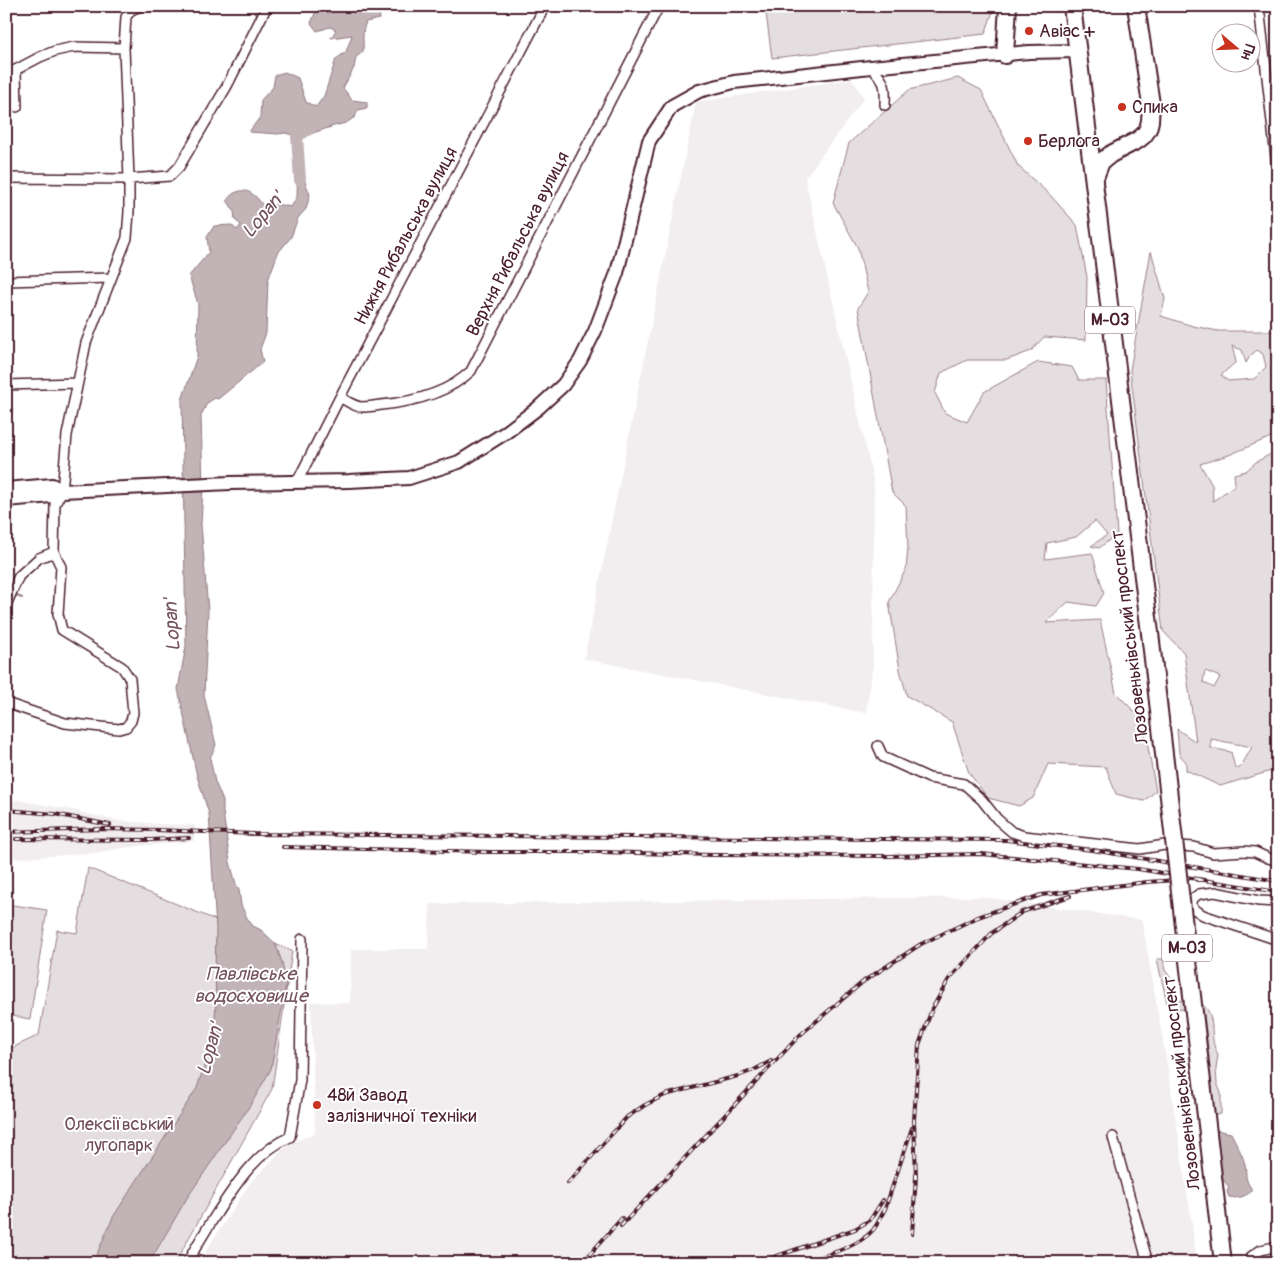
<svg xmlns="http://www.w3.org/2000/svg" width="1284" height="1269" viewBox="0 0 1284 1269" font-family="Pangolin,sans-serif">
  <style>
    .built { fill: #f2eeef }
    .green { fill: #e5dee0; stroke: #987e86; fill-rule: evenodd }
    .water { fill: #c1b3b6; stroke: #91787e }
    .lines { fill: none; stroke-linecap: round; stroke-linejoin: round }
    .stream { stroke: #91787e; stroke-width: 2 }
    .river { stroke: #c1b3b6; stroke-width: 12 }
    .street-casing { stroke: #4a1f2b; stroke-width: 12 }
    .secondary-casing { stroke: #4a1f2b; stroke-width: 16 }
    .highway-casing { stroke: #4a1f2b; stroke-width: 20 }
    .street { stroke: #fff; stroke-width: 9 }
    .secondary { stroke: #fff; stroke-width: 12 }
    .highway { stroke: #fff; stroke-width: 16 }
    .rail-casing { stroke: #4a1f2b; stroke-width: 4 }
    .rail { stroke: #fff; stroke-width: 2; stroke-dasharray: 5.5; stroke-linecap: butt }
    .highway-bridge-casing { stroke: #4a1f2b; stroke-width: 20; stroke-linecap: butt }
    .highway-bridge { stroke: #fff; stroke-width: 16 }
    .poi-dot { fill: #c8321e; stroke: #fff; stroke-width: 2 }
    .labels { text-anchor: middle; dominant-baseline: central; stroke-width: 4; stroke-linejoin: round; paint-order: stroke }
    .shield { fill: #fff; stroke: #80626b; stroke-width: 1 }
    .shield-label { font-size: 16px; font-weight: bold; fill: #4a1f2b }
    .poi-label { font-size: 18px; fill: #4a1f2b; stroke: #fff; text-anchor: start }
    .street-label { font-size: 18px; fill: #4a1f2b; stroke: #fff }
    .park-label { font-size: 18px; fill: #714f58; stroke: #fff }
    .water-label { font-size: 19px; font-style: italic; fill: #74535c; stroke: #fff }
  </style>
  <rect width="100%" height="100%" fill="#fff"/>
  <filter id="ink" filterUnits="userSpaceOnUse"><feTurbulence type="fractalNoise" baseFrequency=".02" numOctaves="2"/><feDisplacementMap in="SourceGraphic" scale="10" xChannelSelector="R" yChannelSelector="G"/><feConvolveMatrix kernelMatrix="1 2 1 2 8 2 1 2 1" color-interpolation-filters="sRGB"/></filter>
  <g filter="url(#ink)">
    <path class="built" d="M852 79 864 98 805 178 874 484 873 664 866 713 584 659 696 102Z
      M6 798 68 809 113 820 158 824 195 825 194 841 130 847 94 853 6 859Z
      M983 897 1142 920 1169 1076 1192 1224 1196 1263H198L250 1183 283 1149 292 1143 315 1133 311 1002 350 1003 351 949H428L430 904Z"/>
    <path class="green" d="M765 6H995L985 34 772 58Z
      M958 78 981 90 1018 166 1049 194 1077 225 1087 277 1086 340 1044 337 1031 351 1007 360H967L941 373 935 393 945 413 967 422 984 392 1038 362 1072 367 1079 380H1106L1117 534 1099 548 1091 546 1107 535 1095 521 1076 537 1047 543 1045 559 1092 553 1104 593 1096 606 1068 602 1046 623 1100 620 1116 693 1143 720 1156 791 1144 801 1116 794 1106 767 1048 764 1033 798 1019 806 988 798 969 773 952 722 907 696 900 670 889 602 906 569 908 548 906 506 892 492 858 308 868 292 858 248 833 203 849 143 909 90Z
      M1151 251 1165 299 1161 316 1193 326 1218 331H1272L1278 337V434L1229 455 1200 464 1212 485 1213 501 1235 485 1234 474 1246 471 1256 462 1278 450V769L1220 786 1186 770V762L1179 754 1177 729 1196 742 1184 653 1163 631 1130 370ZM1232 346 1242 350 1246 363 1250 356 1257 350 1263 354 1266 367 1254 379 1228 381 1221 375 1236 362ZM1205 671 1220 677 1214 688 1203 682ZM1211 739 1252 747 1240 768H1235L1231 752 1211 748Z
      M88 868 292 951 272 1089 175 1263H6V1045L12 1048 39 1035 57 930 77 933Z
      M6 904 47 910 30 1019 6 1015Z
      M1157 959H1163L1165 970 1170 977C1166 985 1169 993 1174 1000L1200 1003C1219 1014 1207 1039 1218 1054L1216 1069 1217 1083 1221 1093V1114L1215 1115 1213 1112 1208 1069 1209 1057 1204 1015 1199 1010 1176 1009 1167 1003Z"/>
    <path class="water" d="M318 6H383L379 19 366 22C361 34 364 40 363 52L356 57 354 68 343 88 352 100 367 102V108L358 110 355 117 346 123 334 126 304 136H297L285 133 278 134 249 132 260 117 261 100 273 87 275 75 285 72 298 78 306 102 316 107 324 96 336 59 346 52 352 35 331 38 336 30 330 27 317 31 311 23Z
      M298 162 310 195 306 209 298 218 291 237 278 253 268 280 266 333 260 349 263 362 218 399 215 398 207 403 201 416 203 487 201 524 208 611 204 695 216 745 210 758 215 782 223 801V812L230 862 236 884 239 890 241 905 247 918 253 926 261 930 275 943 282 962 286 985 271 1069 253 1101 187 1198 149 1263H93L113 1217 197 1088 214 1035 216 1001 215 972 216 929 209 814 197 776 178 689 186 646 182 400 197 356 198 304 189 276 209 252 207 237 214 226 231 225 237 230 241 225 235 220 234 211 227 200C229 197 233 193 237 192 249 187 258 198 264 207L276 204 291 207 297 197Z
      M1216 1130 1231 1133C1236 1143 1242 1153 1245 1164 1247 1175 1244 1178 1251 1188V1192C1243 1197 1239 1199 1229 1197L1227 1192 1229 1187 1215 1170 1203 1133Z"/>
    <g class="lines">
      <path class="stream" d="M14 595 22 598"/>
      <path class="river" d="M300 180 297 136 311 128"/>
      <g class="street-casing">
        <path id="street" d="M1259 6 1278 176
          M871 67C885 82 886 84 885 105
          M16 71 17 107
          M6 75 40 57 55 51 74 47 124 48
          M6 178 129 179 170 176 179 167 227 86 267 6
          M6 281 111 278
          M6 385 77 383
          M340 397C347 401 353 406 361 407 367 407 375 406 381 405 412 402 448 393 471 371L659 6
          M297 482 340 397 545 6
          M6 605 19 576 39 558 54 552
          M6 703 65 723 119 729 126 727 131 721 133 713 130 679 122 667 62 630 58 614 61 567 54 552 55 504 62 491 67 435 86 343 127 238 129 212V179L124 48 126 17 131 10 140 6
          M878 746 883 757 929 778 964 784 982 800 997 819 1012 832 1024 836 1140 849 1165 845 1194 847 1213 853 1244 851 1255 852 1268 858 1278 861
          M1278 902 1259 901 1215 892 1199 894 1191 900V905L1194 909 1203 915 1278 940
          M1113 1137 1146 1256V1263
          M187 1263C196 1246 206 1230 217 1213 236 1184 257 1151 290 1137L300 1080 302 939
          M1254 1263 1252 1256 1261 1250 1278 1246"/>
      </g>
      <g class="secondary-casing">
        <path id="secondary" d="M6 489 52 485 62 491
          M6 500 52 496 62 491 230 483 349 481 409 478 459 462 505 433 538 408 563 385 580 361 595 331 617 273 649 141 672 106 699 91 734 82 871 67 1029 52 1078 51"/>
      </g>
      <g class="highway-casing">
        <path id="highway" d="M1072 6 1150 633
          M1005 55 1008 6
          M1094 180 1101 162 1111 154 1138 140 1144 135 1148 129 1150 121 1151 104 1136 6"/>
      </g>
      <use href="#street" class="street"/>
      <use href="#secondary" class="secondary"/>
      <use href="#highway" class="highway"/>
      <g class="rail-casing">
        <path id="rail" d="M6 810 55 814 110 825
          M6 832 102 829 157 830 254 834 1006 840 1092 850 1278 881
          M16 839 151 840 189 838
          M283 847 490 852H600L713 855 889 856 981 854 1138 869 1204 880
          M1197 880H1204L1278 892
          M568 1183 627 1117 645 1105 665 1095 738 1076 754 1070 771 1061
          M621 1226 800 1035 864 981 921 944 978 917 1041 895 1147 882 1177 880
          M912 1234 916 1177 914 1120 919 1045 932 1009 949 979 992 933 1022 912 1070 896
          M582 1263 622 1218
          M757 1263 855 1229 870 1220 883 1200
          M803 1263C825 1255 857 1248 873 1230 878 1224 881 1216 885 1209L912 1128"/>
      </g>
      <use href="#rail" class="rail"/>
      <g class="highway-bridge-casing">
        <path id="highway-bridge" d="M1150 633 1223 1263"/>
      </g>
      <use href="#highway-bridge" class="highway-bridge"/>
    </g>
  </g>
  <g class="poi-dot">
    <circle cx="1029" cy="31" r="5"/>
    <circle cx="1122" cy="107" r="5"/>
    <circle cx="1028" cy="141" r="5"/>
    <circle cx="317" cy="1105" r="5"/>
  </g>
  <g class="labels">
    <g class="shield">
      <rect x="1085" y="306.5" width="50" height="27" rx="4"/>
      <rect x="1162" y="934.5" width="50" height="27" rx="4"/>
    </g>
    <g class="shield-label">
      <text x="1110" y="320">М-03</text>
      <text x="1187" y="948">М-03</text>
    </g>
    <g class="poi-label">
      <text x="1039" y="31">Авiас +</text>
      <text x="1132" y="107">Спика</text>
      <text x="1038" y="141">Берлога</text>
      <text x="327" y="1095">48й Завод<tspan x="327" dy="21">залізничної техніки</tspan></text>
    </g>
    <g class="street-label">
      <text transform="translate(406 236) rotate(-62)">Нижня Рибальська вулиця</text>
      <text transform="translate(518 244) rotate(-63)">Верхня Рибальська вулиця</text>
      <text transform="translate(1130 637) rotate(-97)">Лозовеньківський проспект</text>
      <text transform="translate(1182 1083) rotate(-97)">Лозовеньківський проспект</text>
    </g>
    <g class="park-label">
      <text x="119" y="1124">Олексіївський<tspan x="119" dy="21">лугопарк</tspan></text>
    </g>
    <g class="water-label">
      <text transform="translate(263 215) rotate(-50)">Lopan'</text>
      <text transform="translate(172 625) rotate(-94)">Lopan'</text>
      <text x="251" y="974">Павлівське<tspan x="251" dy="22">водосховище</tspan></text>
      <text transform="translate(210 1049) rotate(-75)">Lopan'</text>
    </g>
  </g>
  <rect width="1284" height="1269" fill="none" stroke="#fff" stroke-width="25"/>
  <rect x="12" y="12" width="1259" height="1244" fill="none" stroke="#4a1f2b" stroke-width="2" filter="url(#ink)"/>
  <g transform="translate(1236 48) rotate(109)"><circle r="24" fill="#ffffff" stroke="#b7a5aa"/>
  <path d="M0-4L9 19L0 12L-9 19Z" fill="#c8321e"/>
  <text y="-8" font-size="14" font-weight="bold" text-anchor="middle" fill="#4a1f2b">Пн</text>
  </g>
</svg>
